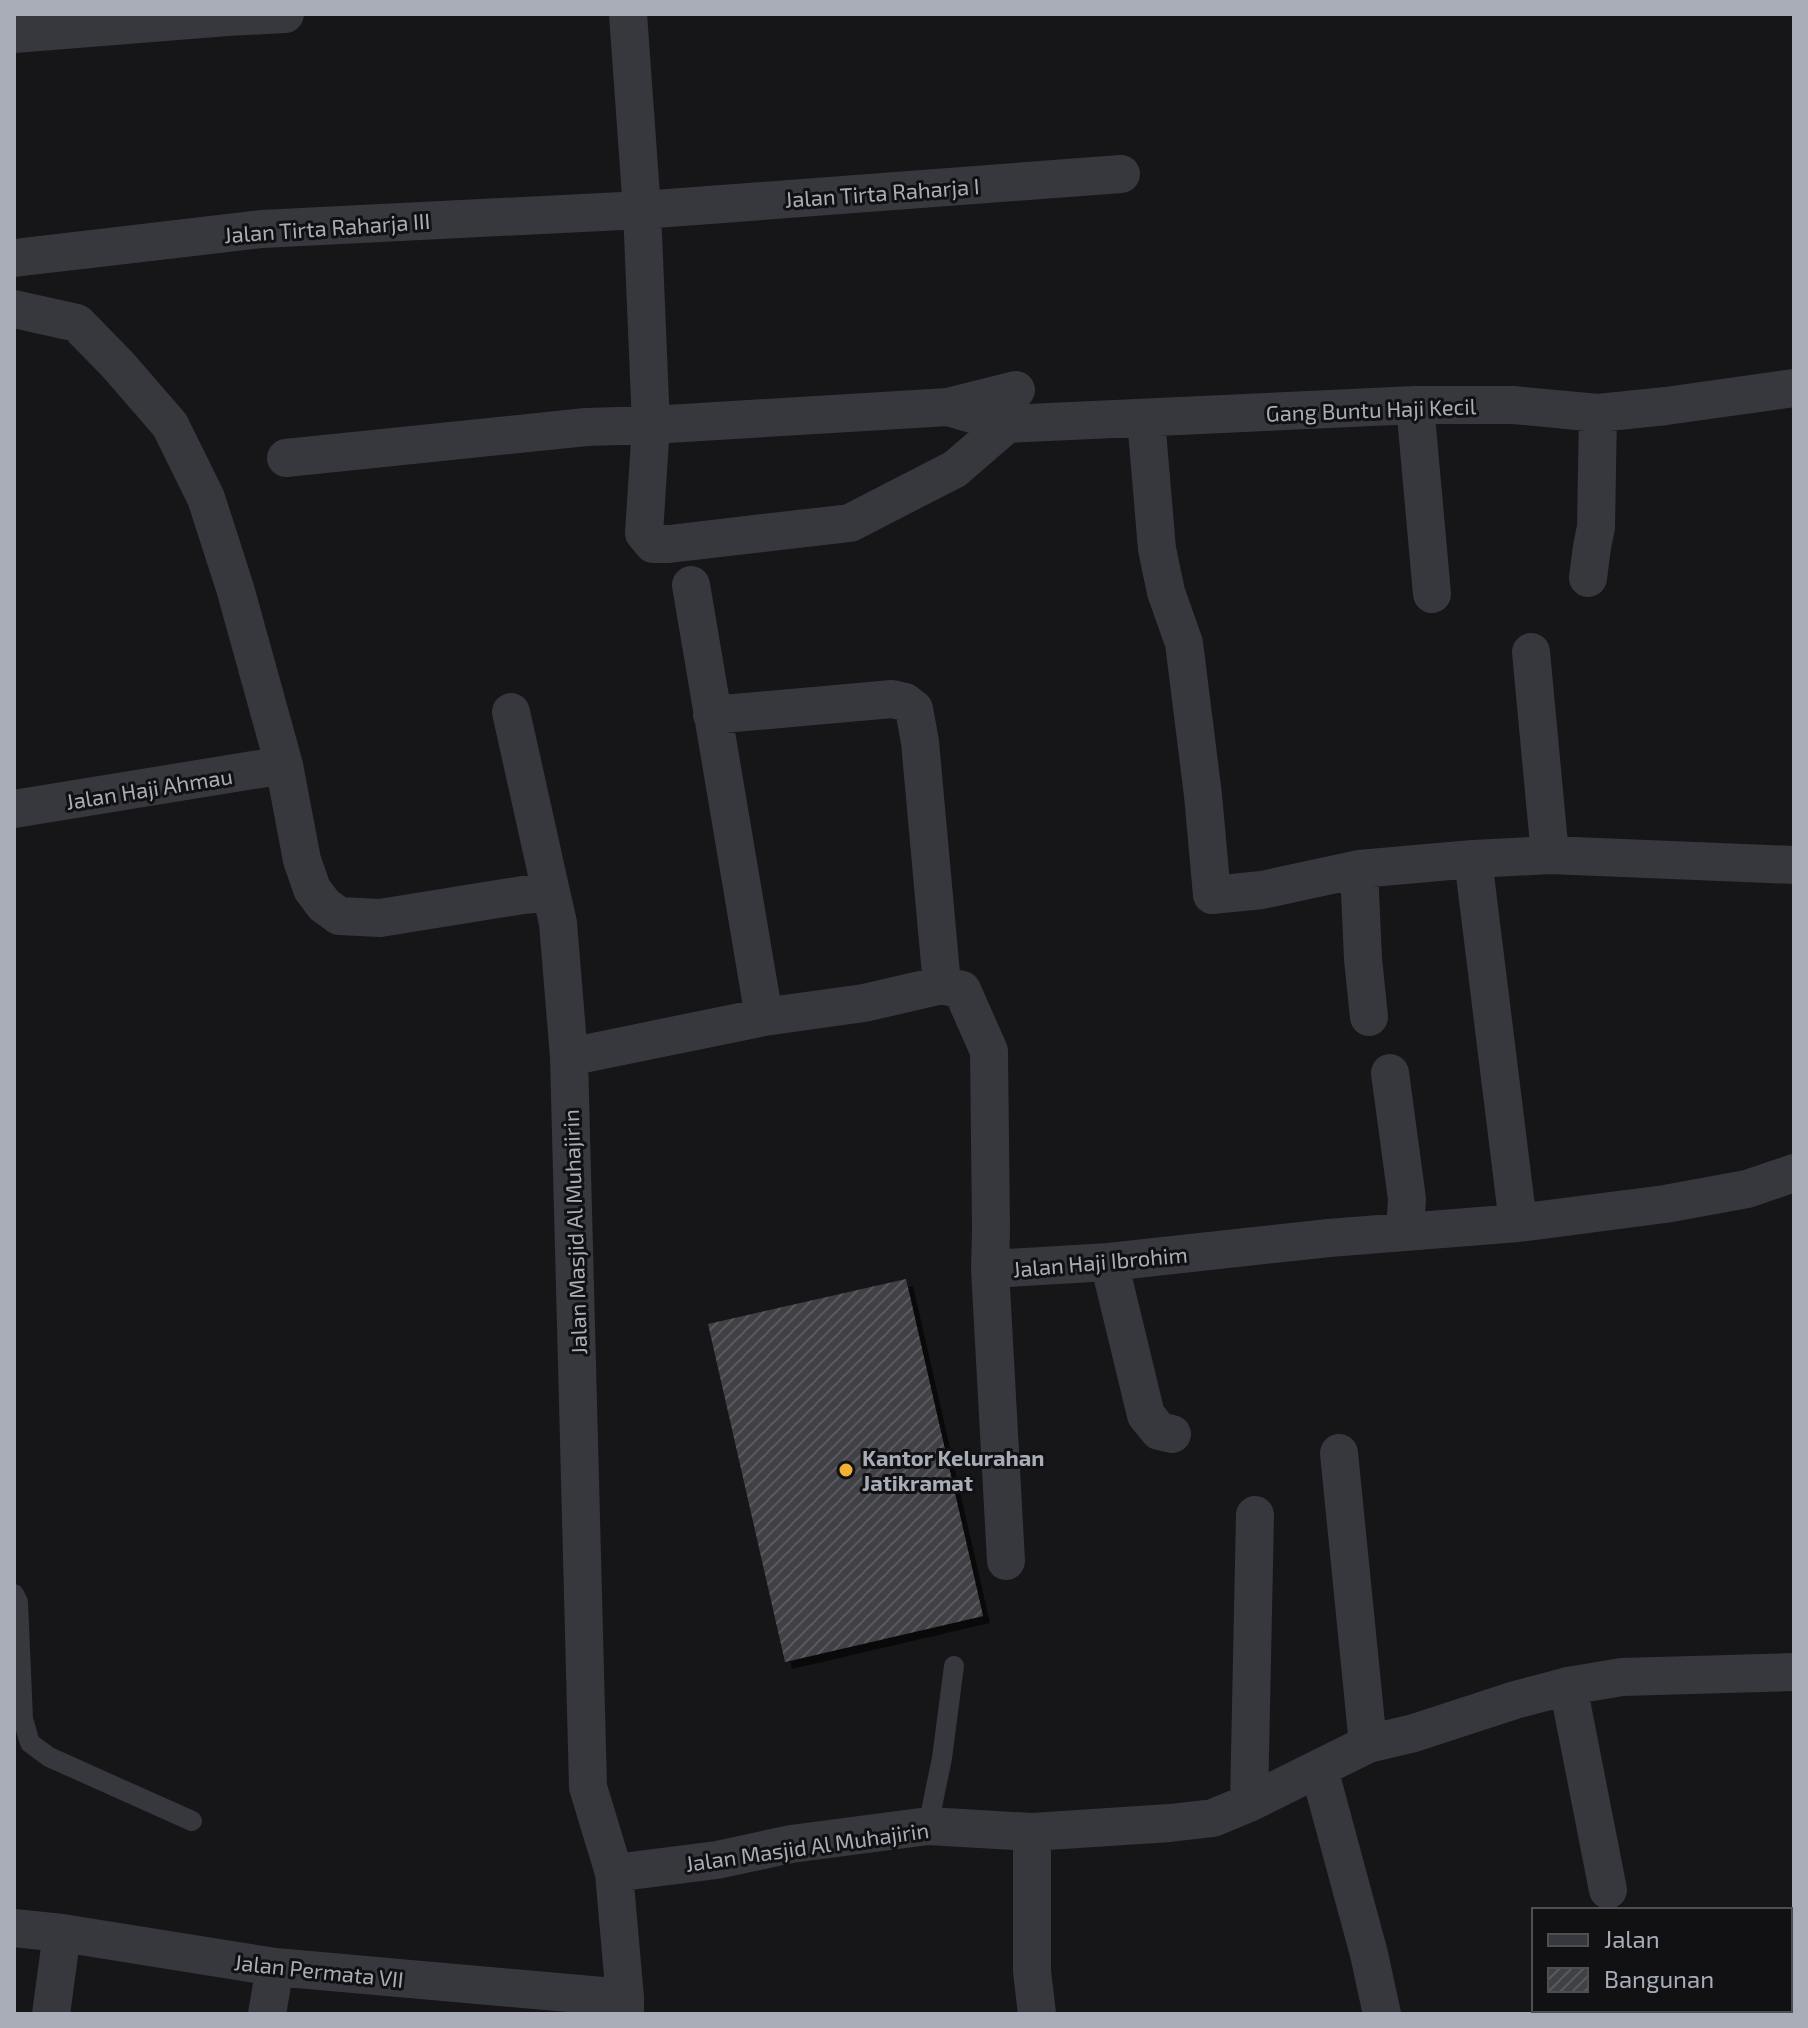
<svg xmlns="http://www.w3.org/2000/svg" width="1808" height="2028" viewBox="0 0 1808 2028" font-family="'Exo 2',sans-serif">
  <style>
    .building { fill: url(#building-hatch); filter: url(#shadow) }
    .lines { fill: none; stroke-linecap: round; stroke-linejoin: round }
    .service { stroke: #37383d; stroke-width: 20 }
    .minor { stroke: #37383d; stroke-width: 38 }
    .poi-dot { fill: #f2b134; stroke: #111113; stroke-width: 3 }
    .labels { text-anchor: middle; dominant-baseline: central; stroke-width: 6; stroke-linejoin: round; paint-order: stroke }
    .street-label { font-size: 22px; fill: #a8adb8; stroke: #111113 }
    .poi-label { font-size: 22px; font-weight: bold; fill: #a8adb8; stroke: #111113; text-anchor: start }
  </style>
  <defs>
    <pattern id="building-hatch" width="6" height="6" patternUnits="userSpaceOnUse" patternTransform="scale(2)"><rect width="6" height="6" fill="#404145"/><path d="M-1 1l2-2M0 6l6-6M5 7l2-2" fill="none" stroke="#595a5e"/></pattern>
    <filter id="shadow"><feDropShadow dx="7" dy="7" stdDeviation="0" flood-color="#0009"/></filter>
  </defs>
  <rect width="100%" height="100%" fill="#161618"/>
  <path class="building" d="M906 1279 983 1616 785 1662 708 1324Z"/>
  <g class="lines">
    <path class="service" d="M14 1594 18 1602 23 1719 30 1743 49 1757 192 1821
      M928 1826 942 1758 954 1666"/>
    <path class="minor" d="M628 14 642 210 651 425 644 533 653 544H669L850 523 955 469 1007 424
      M14 34 227 17 285 14
      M14 258 262 229 642 210 1121 174
      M14 309 77 323 118 365 170 425 206 498 235 588 284 765 302 860 312 889 324 905 339 916 380 918 523 895 551 892 558 923 569 1057 588 1787 614 1873 625 1998V2014
      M1415 405 1432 594
      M948 407 1007 424 1415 405H1513L1598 413 1666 406 1794 388
      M1146 419 1157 549 1166 592 1184 643 1203 795 1212 895 1262 890 1359 869 1473 859 1550 855 1794 865
      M286 458 586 427 651 425 948 407 1016 390
      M1588 578 1592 547 1596 527 1598 413
      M691 585 764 1017
      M1531 652 1550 855
      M511 712 551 892
      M712 715 892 699 905 702 914 709 920 742 942 985
      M14 809 284 765
      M1473 859 1518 1223
      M1359 869 1363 959 1369 1017
      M569 1057 764 1017 864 1003 942 985 962 990 989 1051 991 1229 990 1269 1109 1262 1329 1238 1518 1223 1665 1204 1747 1189 1794 1173
      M1390 1073 1407 1199 1405 1231
      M1109 1262 1146 1415 1159 1431 1172 1434
      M990 1269 1006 1561
      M1339 1453 1368 1744
      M1568 1686 1608 1890
      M1319 1769 1369 1954 1382 2014
      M1249 1803 1255 1515
      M1032 1832V1971L1037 2014
      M614 1873 717 1860 791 1844 928 1826 1032 1832 1170 1823 1213 1818 1249 1803 1368 1744 1414 1733 1515 1700 1568 1686 1622 1677 1794 1672
      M14 1928 62 1933 275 1967 625 1998
      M51 2014 62 1933
      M267 2014 275 1967"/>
  </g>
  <circle class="poi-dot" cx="846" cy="1470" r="8"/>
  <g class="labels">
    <g class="street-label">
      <text transform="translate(882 192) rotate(-4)">Jalan Tirta Raharja I</text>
      <text transform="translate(327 227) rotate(-4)">Jalan Tirta Raharja III</text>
      <text transform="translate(1371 409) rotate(-2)">Gang Buntu Haji Kecil</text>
      <text transform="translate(149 788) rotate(-9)">Jalan Haji Ahmau</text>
      <text transform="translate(574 1232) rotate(-92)">Jalan Masjid Al Muhajirin</text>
      <text transform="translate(1100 1261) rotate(-5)">Jalan Haji Ibrohim</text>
      <text transform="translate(807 1846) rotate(-8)">Jalan Masjid Al Muhajirin</text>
      <text transform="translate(319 1970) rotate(6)">Jalan Permata VII</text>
    </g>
    <g class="poi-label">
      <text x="862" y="1457">Kantor Kelurahan<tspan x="862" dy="25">Jatikramat</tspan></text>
    </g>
  </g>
  <rect width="1808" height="2028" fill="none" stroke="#a8adb8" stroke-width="32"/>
  <rect x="1532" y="1908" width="260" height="104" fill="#111113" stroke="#4d4f55" stroke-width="2"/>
  <rect x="1548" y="1934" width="40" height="12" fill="#37383d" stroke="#4d4f55" stroke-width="2"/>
  <text x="1604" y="1948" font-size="24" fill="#a8adb8">Jalan</text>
  <rect x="1548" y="1968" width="40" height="24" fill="url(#building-hatch)" stroke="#4d4f55" stroke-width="2"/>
  <text x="1604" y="1988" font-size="24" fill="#a8adb8">Bangunan</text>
</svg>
